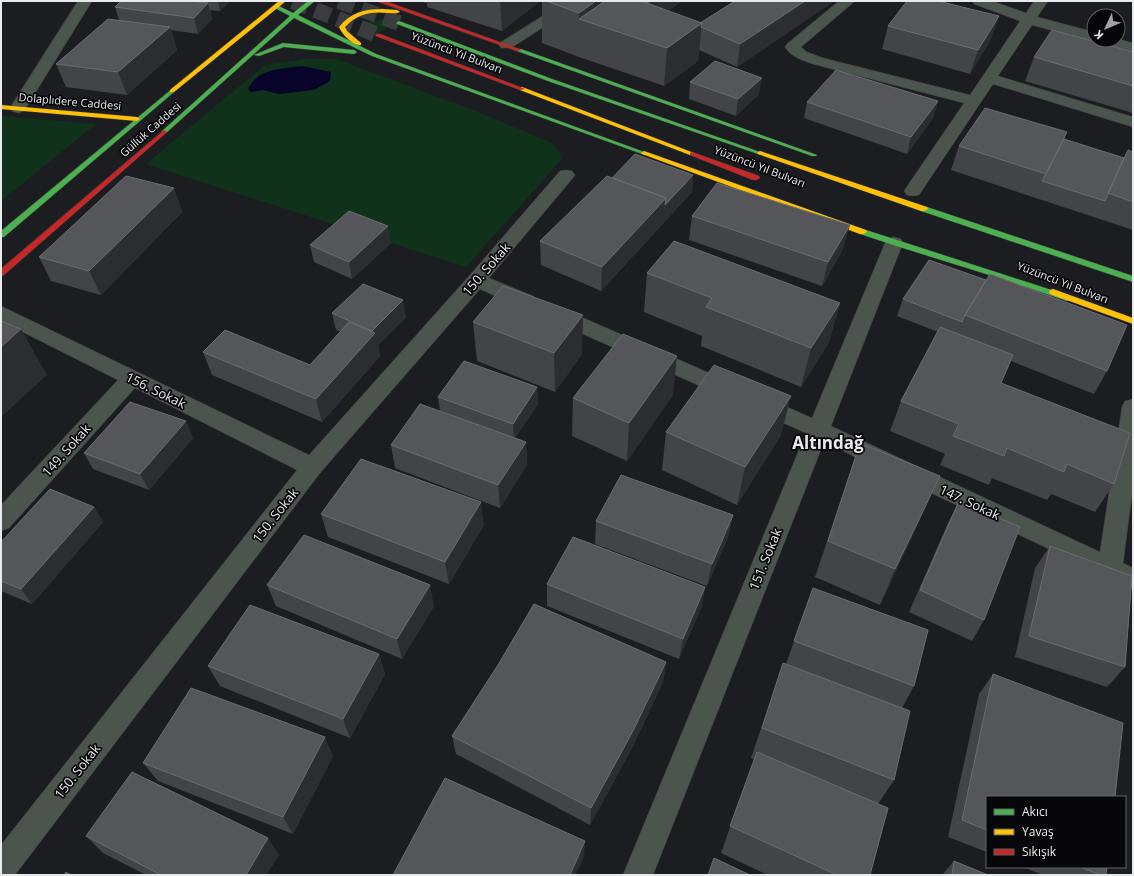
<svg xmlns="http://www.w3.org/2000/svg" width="1134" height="876" viewBox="0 0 1134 876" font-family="'Open Sans',sans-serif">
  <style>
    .green { fill: #10321a }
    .water { fill: #07032b }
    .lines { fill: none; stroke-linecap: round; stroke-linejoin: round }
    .primary-tunnel { stroke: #3b3c40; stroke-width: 16; stroke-dasharray: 16 8; stroke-linecap: butt }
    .street-casing { stroke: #3a3b3d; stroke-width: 1 }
    .fast-casing { stroke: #3a3b3d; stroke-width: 1 }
    .slow-casing { stroke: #3a3b3d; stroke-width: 1 }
    .jam-casing { stroke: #3a3b3d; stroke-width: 1 }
    .street { fill: #4c544e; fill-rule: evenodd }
    .fast { fill: #4caf50; fill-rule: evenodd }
    .slow { fill: #ffc107; fill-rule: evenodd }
    .jam { fill: #c62828; fill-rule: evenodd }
    .wall { fill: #434448 }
    .shaded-wall { fill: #2c2d31 }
    .building { fill: #555659; stroke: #6c6d71 }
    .labels { text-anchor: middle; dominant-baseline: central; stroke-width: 3.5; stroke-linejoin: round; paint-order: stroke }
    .far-street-label { font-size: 11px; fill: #e9eaee; stroke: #070709 }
    .street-label { font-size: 13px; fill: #e9eaee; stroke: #070709 }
    .district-label { font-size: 17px; font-weight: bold; fill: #e9eaee; stroke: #070709 }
  </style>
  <rect width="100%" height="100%" fill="#1c1d21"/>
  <path class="green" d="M390 17 400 20 367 40 359 30 366 23Z
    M304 59H336L478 112 552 143 563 158 466 267 146 164 265 65Z
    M1 116 96 124 1 201Z"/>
  <path class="water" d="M302 66 331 72 330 81 314 90 279 94 263 90 250 92 248 89C258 68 282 69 302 66Z"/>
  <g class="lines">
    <path class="primary-tunnel" d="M293 1 378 35
      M339 1 399 23"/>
    <g class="street-casing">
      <path id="street" d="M78 1H92L24 111 18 113 12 111 10 108Z
        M567 1H584L511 48H501L499 45 501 42Z
        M839 1H855L801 47 807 52 823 58 970 95 1020 21 974 4 972 1H992L1026 13 1034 1H1048L1037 17 1094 32V40L1118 39 1133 43V52L1032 25 998 76 1133 117V127L993 84 919 195 913 196 907 195 904 191 964 103 813 64C802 60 791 57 785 47L787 44Z
        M566 170 572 171 575 175 572 179 489 278 533 296 536 301 533 306C517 310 495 295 480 289L320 473 15 875H1V845L297 470 135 388 9 528 1 531V505L118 380 1 321V306L309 455 470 275 560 171Z
        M894 237 901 239 903 243 831 426 1100 552 1122 407 1125 401 1133 399V487L1123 563 1133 568V589L824 442 653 875H623L806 433 549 319 546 314 549 309 556 307 563 309 812 418 885 243 887 239Z"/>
    </g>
    <g class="fast-casing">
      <path id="fast" d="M308 1H315L298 15 376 54 647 153 644 155 642 154 372 56 294 18 166 133H162V131L290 16 275 8V6H279L293 13Z
        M399 21 552 79 763 153 760 155 758 154 548 81 397 24 396 23Z
        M283 43 354 50 357 52 354 54 284 47 259 56 254 55Z
        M517 49H521L817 155 816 156H812L517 51Z
        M172 89 175 91 174 92 4 237H1V231Z
        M921 207H927L1133 276V282L921 211Z
        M860 230H866L1070 296 1071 298 1067 301 1064 300C997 276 928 257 860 234Z"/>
    </g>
    <g class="slow-casing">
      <path id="slow" d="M279 1H286L174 92H170V90Z
        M382 9 397 10 400 12C396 14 393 13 388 13 371 11 357 14 345 27L347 31 361 43V45C353 46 342 34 339 27 350 13 364 9 382 9Z
        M522 87 694 153 695 154 694 155H690L520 90V88Z
        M1 105 137 117 140 119 137 121 1 109Z
        M644 151 866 230 867 232 863 234H860L642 154 641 153Z
        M760 151 927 207 928 209 924 211H921L758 154 757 153Z
        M1053 289 1133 318V324L1050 294 1049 292 1050 290Z"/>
    </g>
    <g class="jam-casing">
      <path id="jam" d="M376 1H385L522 50 517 51Z
        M376 34H380L525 89 520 90 376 36Z
        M164 130 167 132 166 133 4 275 1 276V269Z
        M692 152 759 176 760 178 756 180H753L690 155V153Z"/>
    </g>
    <use href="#street" class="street"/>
    <use href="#fast" class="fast"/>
    <use href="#slow" class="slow"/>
    <use href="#jam" class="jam"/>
  </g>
  <path class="wall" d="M121 1H230L220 11 210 10 212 19 198 34 171 30 177 50 127 95 66 87 56 64 119 20 115 7Z
    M419 1H540L502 31 427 7V3H426Z
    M542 1H682L668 11 700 23 834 1 737 67 699 50 698 61 664 86 579 57 542 43Z
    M999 16 991 39 970 74 882 49 888 26Z
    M1133 52V113L1025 81 1034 57Z
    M690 82 759 94 736 116 689 99Z
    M938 101 933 118 907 154 804 118 807 102Z
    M1064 139 1124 158 1133 152V230L951 170 959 146Z
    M693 175 692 192 601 291 541 265 540 241 612 178Z
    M174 188 182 212 101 295 51 281 39 257Z
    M692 216 843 249 822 286 689 240Z
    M391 243 352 279 314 262 310 245Z
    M929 260 1107 371 1094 394 1011 361 1001 383 1114 484 1095 512 1051 494 1047 500 992 478 989 485 940 465 945 454 890 431 901 401 938 332 897 316 903 299Z
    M647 273 840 303 829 342 801 387 701 346 702 336 644 312Z
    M332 313 406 317 378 345 380 356 322 422 212 375 203 352 310 365 341 332 336 330Z
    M473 322 582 354 555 392 477 361Z
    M537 387 538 404 515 438 526 442 527 465 500 508 395 468 391 445 440 411 438 397Z
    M673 395 627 461 572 436 573 398Z
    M666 432 781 435 737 505 662 470Z
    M193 438 149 490 93 469 84 453Z
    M860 443 923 513 880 605 815 577Z
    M959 501 984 620 972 641 909 612 948 523Z
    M94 507 103 522 32 604 1 591V542Z
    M321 514 484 525 449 584 328 537Z
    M733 515 728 537 707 586 595 544 596 521Z
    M1050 546 1125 667 1107 687 1015 657 1035 568Z
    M547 584 705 587 701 608 679 659 547 606Z
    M267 585 434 606 402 659 276 606Z
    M813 588 914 686 902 708 894 780 878 804 870 875H768L721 853 754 759 751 758 783 663 786 664Z
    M379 654 385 674 350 738 220 686 208 666Z
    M666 662 663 682 632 748 590 825 456 754 452 736Z
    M993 674 987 797V852L948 837 979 694Z
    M333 756 293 834 158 781 143 763Z
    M86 836 279 855 266 875H146L103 853Z
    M954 861 988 875H942Z
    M1023 867H1107L1106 875H1043Z"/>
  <path class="shaded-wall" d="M218 1H230L220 11Z
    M500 1H540L502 31Z
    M596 1H617L579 19V13Z
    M650 1H682L644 27 645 4Z
    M805 1H834L737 67 740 44Z
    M208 3 212 19 198 34 194 18Z
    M999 16 991 39 970 74 978 50Z
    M702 23 698 61 664 86 667 48Z
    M170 27 177 50 127 95 118 72Z
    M762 78 759 94 736 116 738 99Z
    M938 101 933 118 907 154 911 137Z
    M693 175 692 192 664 222 665 205Z
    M174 188 182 212 101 295 89 271Z
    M666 198 664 222 601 291 602 267Z
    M850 225 843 249 822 286 828 262Z
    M388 226 391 243 352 279 349 262Z
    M403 300 406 317 378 345 380 356 322 422 316 399 373 335 372 331Z
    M840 303 829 342 801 387 811 348Z
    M583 315 582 354 555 392 554 353Z
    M21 329 47 375 1 417V347Z
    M677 356 673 395 627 461 629 423Z
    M537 387 538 404 514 440 513 424Z
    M791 396 781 435 737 505 745 467Z
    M186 421 193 438 149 490 140 474Z
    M526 442 527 465 500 508 498 485Z
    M940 476 923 513 880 605 895 569Z
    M481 502 484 525 449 584 445 562Z
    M94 507 103 522 32 604 21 589Z
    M733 515 728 537 707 586 712 564Z
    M430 585 434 606 402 659 397 639Z
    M705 587 701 608 679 659 683 639Z
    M379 654 385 674 350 738 343 719Z
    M666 662 663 682 632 748 590 825 591 808Z
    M325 737 333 756 293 834 283 817Z
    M268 838 279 855 266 875H246Z
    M585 841 584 857 576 875H570Z"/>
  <path class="building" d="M121 1H191L208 3 194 18 115 7Z
    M546 1H596L579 13Z
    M605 1H641L702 23 667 48 579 19Z
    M641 1H650L647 3Z
    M735 1H805L740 44 701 27 702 23H700Z
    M907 1H938L999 16 978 50 888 26Z
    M108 19 170 27 118 72 56 64Z
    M1052 30 1133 52V86L1034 57Z
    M715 61 762 78 738 99 690 82Z
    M836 70 938 101 911 137 807 102Z
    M985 108 1067 132 1046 174 959 146Z
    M1064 139 1124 158 1105 201 1042 181Z
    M1128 150 1133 152V202L1108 193Z
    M635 154 693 175 665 205 666 198 612 178Z
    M126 176 174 188 89 271 39 257Z
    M607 176 666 198 602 267 540 241Z
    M717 183 850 225 828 262 692 216Z
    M349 211 388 226 349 262 310 245Z
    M674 241 840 303 811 348 706 307 712 298 647 273Z
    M929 260 986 280 965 315 962 322 903 299Z
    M990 274 1127 325 1107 371 965 315Z
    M363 284 403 300 372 331 332 313Z
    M503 286 583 315 554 353 473 322Z
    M1 321 21 329 1 347Z
    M349 322 375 333 316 399 203 352 225 330 310 365Z
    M940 327 1013 355 1001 383 1130 433 1114 484 1067 464 1064 472 1007 448 1004 456 953 436 959 424 901 401Z
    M623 334 677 356 629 423 573 398Z
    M464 361 537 387 513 424 438 397Z
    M714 365 791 396 745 467 666 432Z
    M130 402 186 421 140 474 84 453Z
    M420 404 526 442 498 485 391 445Z
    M860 443 940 476 895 569 828 541Z
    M361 459 481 502 445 562 321 514Z
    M621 475 733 515 712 564 596 521Z
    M50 489 94 507 21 589 1 581V542Z
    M959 501 1020 527 984 620 920 590Z
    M304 535 430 585 397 639 267 585Z
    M573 537 705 587 683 639 547 584Z
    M1050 546 1132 576 1125 667 1029 636Z
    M813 588 928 630 914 686 794 641Z
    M534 604 666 662 634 729 591 808 452 736 498 665Z
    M250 605 379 654 343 719 208 666Z
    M783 663 910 711 894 780 762 728Z
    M993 674 1123 723 1115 797H987V830L962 820Z
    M191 688 325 737 283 817 143 763Z
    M757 752 888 808 870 875H837L730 826Z
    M132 772 268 838 246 875H161L86 836Z
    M445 778 585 841 570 875H393Z
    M714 858 750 875H708Z
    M954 861 988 875H952Z
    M1080 867H1107L1106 875H1100Z
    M66 872 71 875H64Z"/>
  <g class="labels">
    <g class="far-street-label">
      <text transform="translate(457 52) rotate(21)">Yüzüncü Yıl Bulvarı</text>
      <text transform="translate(70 101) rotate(5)">Dolaplıdere Caddesi</text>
      <text transform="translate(150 129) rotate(-41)">Güllük Caddesi</text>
      <text transform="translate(760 166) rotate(21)">Yüzüncü Yıl Bulvarı</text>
      <text transform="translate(1063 282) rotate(21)">Yüzüncü Yıl Bulvarı</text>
    </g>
    <g class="street-label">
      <text transform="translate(486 269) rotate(-49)">150. Sokak</text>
      <text transform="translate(156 390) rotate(26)">156. Sokak</text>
      <text transform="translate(66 450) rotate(-48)">149. Sokak</text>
      <text transform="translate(970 502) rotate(25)">147. Sokak</text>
      <text transform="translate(275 515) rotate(-52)">150. Sokak</text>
      <text transform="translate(765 559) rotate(-68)">151. Sokak</text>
      <text transform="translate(77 771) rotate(-52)">150. Sokak</text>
    </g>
    <g class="district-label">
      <text x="828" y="442">Altındağ</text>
    </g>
  </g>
  <rect width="1134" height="876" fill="none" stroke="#e9eaee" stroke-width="4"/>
  <rect x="986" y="796" width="140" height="72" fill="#070709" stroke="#616265"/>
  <rect x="994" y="809" width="20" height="6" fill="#4caf50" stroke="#616265"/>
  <text x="1022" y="816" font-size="12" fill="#e9eaee">Akıcı</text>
  <rect x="994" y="829" width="20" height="6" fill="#ffc107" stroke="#616265"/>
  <text x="1022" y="836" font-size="12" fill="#e9eaee">Yavaş</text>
  <rect x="994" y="849" width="20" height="6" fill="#c62828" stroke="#616265"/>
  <text x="1022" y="856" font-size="12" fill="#e9eaee">Sıkışık</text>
  <g transform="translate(1106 28) rotate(226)"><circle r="19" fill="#070709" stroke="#616265"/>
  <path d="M0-3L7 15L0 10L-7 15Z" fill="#a1a2a6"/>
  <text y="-6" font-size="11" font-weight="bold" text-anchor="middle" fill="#e9eaee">K</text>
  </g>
</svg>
